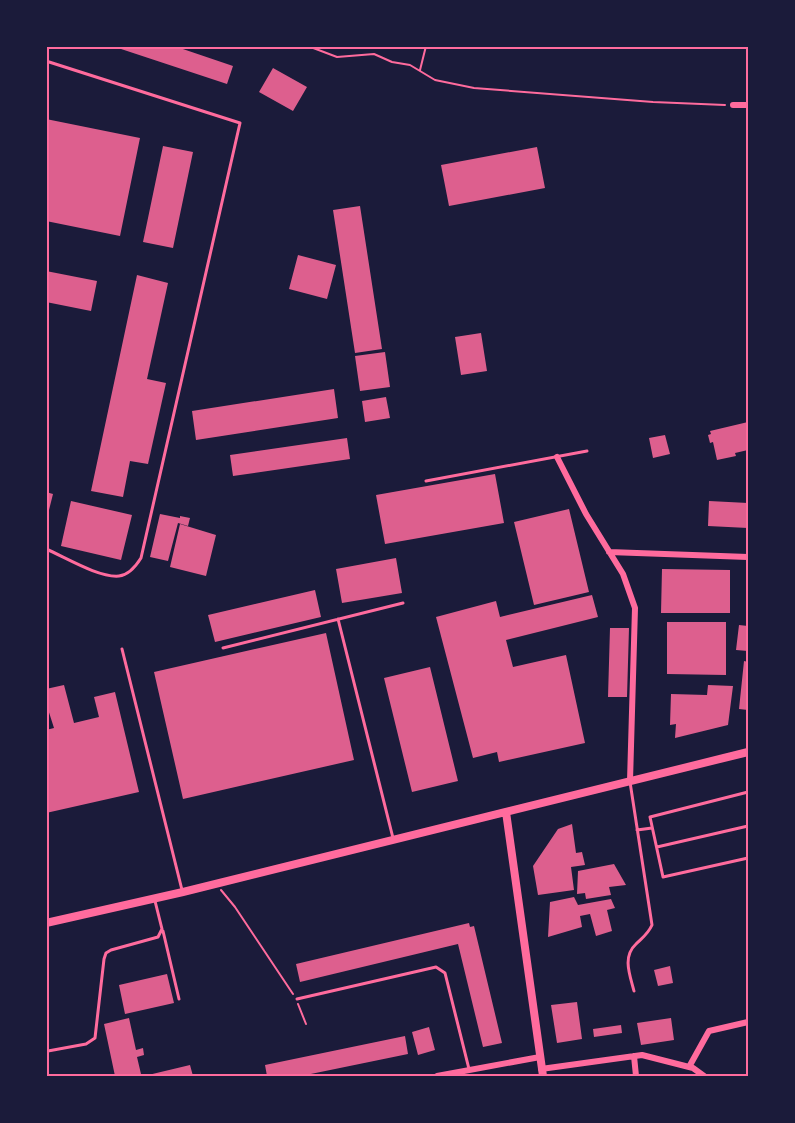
<svg xmlns="http://www.w3.org/2000/svg" width="795" height="1123" viewBox="0 0 795 1123" font-family="'Alegreya Sans',sans-serif">
  <style>
    .building { fill: #dd5f8e }
    .lines { fill: none; stroke-linecap: round; stroke-linejoin: round }
    .path { stroke: #ff6b9d; stroke-width: 2 }
    .service { stroke: #ff6b9d; stroke-width: 3 }
    .minor { stroke: #ff6b9d; stroke-width: 6 }
    .tertiary { stroke: #ff6b9d; stroke-width: 8 }
    .neatline { fill: none; stroke: #ff6b9d; stroke-width: 2 }
  </style>
  <rect width="100%" height="100%" fill="#1b1b3a"/>
  <path class="building" d="M174 46 233 66 227 84 115 47Z
    M273 68 307 87 293 111 259 92Z
    M46 119 140 138 120 236 46 221Z
    M163 146 193 152 173 248 143 242Z
    M537 147 545 188 449 206 441 165Z
    M360 206 382 349 355 353 333 210Z
    M298 255 336 265 327 299 289 289Z
    M46 271 97 281 91 311 46 302Z
    M137 275 168 283 147 379 166 383 148 464 130 461 123 497 91 491Z
    M481 333 487 371 461 375 455 337Z
    M385 352 390 387 360 391 355 356Z
    M334 389 338 418 196 440 192 411Z
    M386 397 390 418 365 422 362 401Z
    M748 422V450L735 453 736 456 717 460 713 442 710 443 708 435 711 434 710 431Z
    M665 435 670 454 653 458 649 438Z
    M347 438 350 459 233 476 230 455Z
    M495 474 504 523 385 544 376 495Z
    M46 492 53 494 47 518H46Z
    M71 501 132 515 121 560 61 546Z
    M709 501 748 503V528L708 526Z
    M569 509 589 592 534 605 514 522Z
    M160 514 180 518V516L190 518 188 526 178 523 168 561 150 557Z
    M180 524 216 535 206 576 170 567Z
    M396 558 402 593 342 603 336 569Z
    M662 569 730 570V613H661Z
    M315 590 321 617 215 642 208 615Z
    M592 595 598 617 506 640 513 667 566 655 585 743 499 762 497 752 473 758 436 617 496 601 500 617Z
    M667 622H726V675L667 674Z
    M739 625 748 626V651L736 650Z
    M610 628H629L627 697H608Z
    M326 633 354 760 183 799 154 672Z
    M744 661 748 662V710L739 709Z
    M430 667 458 781 412 792 384 678Z
    M64 685 74 723 99 717 94 697 115 692 139 792 46 813V730L54 728 46 703V689Z
    M708 685 733 686 728 725 675 738 676 724 670 725 671 694 707 695Z
    M572 824 576 853 582 852 585 865 571 867 574 890 538 895 533 866 558 829Z
    M614 864 626 885 609 887 611 895 586 899 585 893 577 894 578 871Z
    M574 897 578 905 611 899 615 908 607 910 612 931 596 936 590 914 580 916 582 927 548 937 550 902Z
    M469 923 470 927 474 926 502 1043 483 1047 458 944 300 982 296 964Z
    M670 966 673 983 658 986 654 970Z
    M167 974 174 1003 125 1014 119 985Z
    M577 1002 582 1039 557 1043 551 1005Z
    M129 1018 136 1050 143 1048 144 1055 137 1057 141 1074 115 1076 104 1024Z
    M671 1018 674 1040 641 1045 637 1023Z
    M621 1025 622 1033 594 1037 593 1029Z
    M429 1027 435 1050 418 1055 412 1032Z
    M405 1036 408 1054 301 1076H267L265 1065Z
    M190 1065 193 1076H144Z"/>
  <g class="lines">
    <path class="path" d="M308 46 337 57 374 54 392 62 410 65 435 80 474 88 653 102 725 105
      M420 70 426 46
      M221 890 235 907 293 994
      M298 1004 306 1024"/>
    <path class="service" d="M46 61 240 123 141 558C136 566 129 575 119 576 99 578 65 557 46 549
      M426 481 587 451
      M338 619 393 838
      M223 648 403 603
      M122 649 182 890
      M630 782 652 925C648 934 643 937 636 944 622 957 630 975 634 991
      M748 792 650 817 663 877 748 858
      M637 830 652 828
      M657 847 748 826
      M163 931 179 999
      M297 999 436 967 445 973 469 1069
      M48 1051 86 1044 95 1038 104 959 106 953 111 950 158 937 162 929 155 901"/>
    <path class="minor" d="M733 105H748
      M557 457 586 514 623 574 635 608 630 781
      M609 552 748 557
      M634 1056 636 1076
      M689 1067 709 1031 748 1022
      M541 1069 642 1055 693 1068 704 1076
      M437 1076 540 1057"/>
    <path class="tertiary" d="M506 812 543 1076
      M46 923 183 892 748 752"/>
  </g>
  <rect width="795" height="1123" fill="none" stroke="#1b1b3a" stroke-width="96"/>
  <rect x="48" y="48" width="699" height="1027" class="neatline"/>
</svg>
